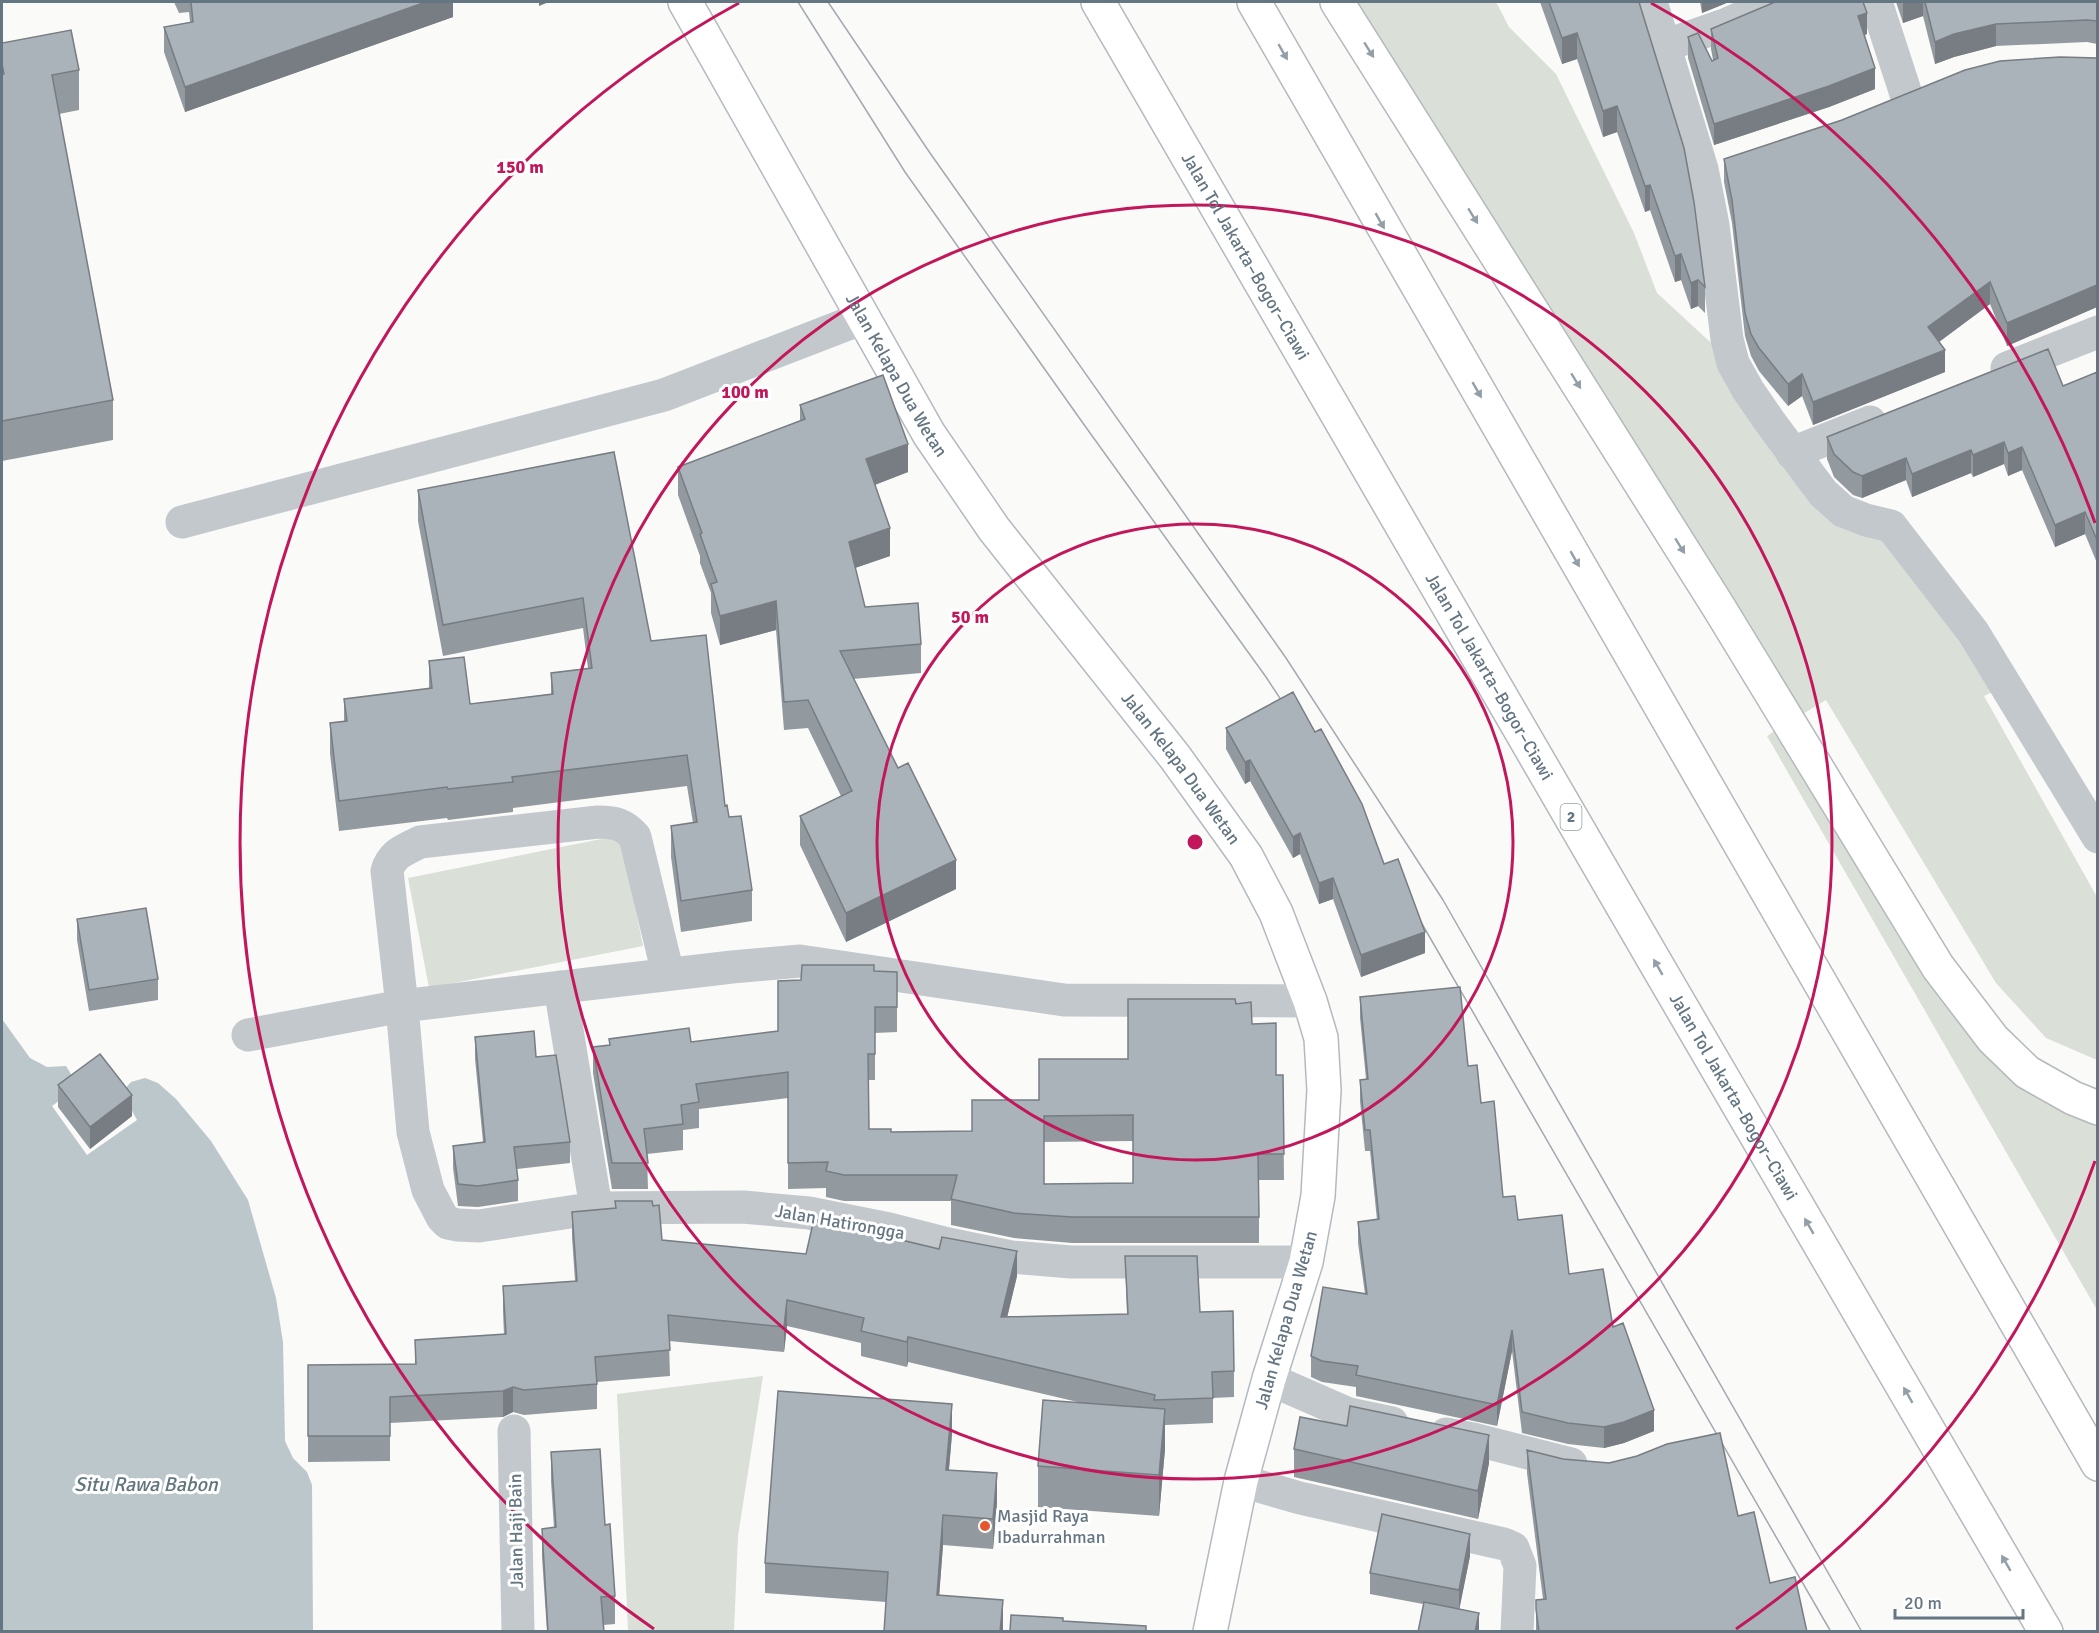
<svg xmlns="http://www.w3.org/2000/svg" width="2099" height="1633" viewBox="0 0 2099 1633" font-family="Signika,sans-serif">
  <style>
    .green { fill: #dadfd7 }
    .water { fill: #bbc7cb }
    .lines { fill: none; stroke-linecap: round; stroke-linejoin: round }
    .secondary-casing { stroke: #b3babf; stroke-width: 36 }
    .highway-casing { stroke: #b4b9bd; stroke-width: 36 }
    .street { stroke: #c3c8cc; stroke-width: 33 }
    .secondary { stroke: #fff; stroke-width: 33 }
    .highway { stroke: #fff; stroke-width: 33 }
    .tram { stroke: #a2aab0; stroke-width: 1.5 }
    .wall { fill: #929a9f; fill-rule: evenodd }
    .shaded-wall { fill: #777d82 }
    .building { fill: #aab3b9; stroke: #777d82; stroke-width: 1.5; fill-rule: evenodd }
    .oneway { fill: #939fa8 }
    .ring { fill: none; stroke: #c2185b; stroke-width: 3 }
    .poi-dot { fill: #e4572e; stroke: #fff; stroke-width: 2 }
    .labels { text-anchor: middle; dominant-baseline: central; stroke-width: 6; stroke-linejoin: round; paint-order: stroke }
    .shield { fill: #fff; stroke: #939fa8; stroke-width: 1.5 }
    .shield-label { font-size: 16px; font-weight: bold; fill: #657683 }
    .street-label { font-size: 18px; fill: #657683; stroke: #fff }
    .poi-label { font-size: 18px; fill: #657683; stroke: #fff; text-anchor: start }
    .water-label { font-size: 20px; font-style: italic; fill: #60757c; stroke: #fff }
    .centre { fill: #c2185b; stroke: #fff; stroke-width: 3 }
    .ring-label { font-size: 18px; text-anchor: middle; font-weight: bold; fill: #c2185b; stroke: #fff; stroke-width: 6; stroke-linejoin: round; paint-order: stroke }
  </style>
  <rect width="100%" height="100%" fill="#fafaf8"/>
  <path class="green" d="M1333 2H1496L1509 27 1556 74 1634 233 1657 293 1733 363 2006 686 1984 696 2097 897V1060L2046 1038 1996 983 1826 700 1786 724Z
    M1779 728 1939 998 2001 1072 2071 1114 2097 1123V1310L1767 736Z
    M621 835 643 946 429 988 408 878Z
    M763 1376 738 1536 734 1631H628L617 1394Z"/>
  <path class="water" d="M2 1019 30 1058 47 1067 66 1066C81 1087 68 1093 52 1106L87 1155 137 1120 122 1092 131 1082 145 1078 158 1083 176 1099 211 1141 248 1200 276 1298 283 1342 285 1441 293 1458 307 1472 312 1485 313 1631H2Z"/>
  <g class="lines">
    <g class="secondary-casing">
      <g id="secondary">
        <path id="s1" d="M685 2 929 434 994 529 1175 757 1246 856 1276 913 1310 1001 1321 1038 1324 1090 1318 1196 1306 1262 1269 1379 1241 1481 1210 1632"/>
      </g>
    </g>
    <g class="highway-casing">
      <g id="highway">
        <path id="s2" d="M1098 2 1658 967 2046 1632"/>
        <path d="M1254 2 2098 1464"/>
        <path d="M1337 2 1718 606 1938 967 1993 1039 2027 1072 2073 1098 2098 1108"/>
      </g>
    </g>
    <path class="street" d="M1651 2 1702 169 1713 225 1727 339 1733 363 1748 390 1770 422 1823 493 1843 511 1866 520 1891 526 1973 632 2098 837
      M1876 2 1907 97
      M1664 46 1727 24 1776 2
      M2007 368 2098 332
      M1792 453 1870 422
      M182 522 664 395 863 318
      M668 974 635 837C624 824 615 822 598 822L420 842C405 850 392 853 387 871L402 1006 413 1132 428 1190 442 1217 448 1223 458 1225 479 1226 596 1208 743 1207 809 1213 889 1229 948 1244 1011 1257 1071 1262H1306
      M560 987 596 1208
      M248 1035 402 1006 732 967 800 961 1064 1000 1310 1001
      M1269 1379 1349 1414 1392 1423
      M514 1431 518 1632
      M1446 1434 1473 1439 1571 1464
      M1241 1481 1300 1498 1504 1544 1513 1548 1520 1566 1517 1632"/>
    <use href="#secondary" class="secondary"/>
    <use href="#highway" class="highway"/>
    <path class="tram" d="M798 2 905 172 1085 426 1266 677 1289 712
      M828 2 930 153 1286 658 1443 900 1862 1632
      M1414 910 1831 1632"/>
  </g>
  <path class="wall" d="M174 2H453V17L185 112 164 52V27L190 22 189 12 179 13Z
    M1540 2H1639L1705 287V313L1698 306 1691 309 1681 280 1675 282 1650 210 1645 212 1617 132 1603 137 1577 59 1562 64Z
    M1700 2H1729L1702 13Z
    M1896 2H2097V44L2087 42 1996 46 1954 57 1935 64 1923 16 1903 23Z
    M1711 29 1867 34 1865 35 1875 89 1829 107 1714 145 1688 58V37L1712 61 1713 60 1711 49Z
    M2 43 79 70V110L59 114 113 400V440L2 461Z
    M2097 58V307L2007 346 1990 304 1939 342 1945 372 1813 425 1802 396 1788 406 1759 371 1751 356 1745 336 1732 223 1724 182V159Z
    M2097 372V563L2085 534 2055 547 2022 470 2008 476 2004 464 1973 477 1971 473 1912 497 1906 480 1862 498 1853 495 1834 477 1827 459V437L2063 386Z
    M800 405 908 472 875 485 890 556 855 568 865 607 921 644V673L853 679 956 889 846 942 800 845V816L841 796 808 728 784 730 776 630 720 645 711 613V593L700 563V556L678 495V467L800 421Z
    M418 490 651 641 725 806 752 890V921L681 932 671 857V826L693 823 687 786 513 808V812L448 820 447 818 339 831 330 754V723L344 721V699L429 689V661L470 704 551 694V673L588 668 583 628 443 656 418 521Z
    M1226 728 1384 864 1425 953 1361 977 1333 899 1319 904 1300 854 1293 858 1250 781 1245 784 1226 749Z
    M77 919 158 979V1000L89 1011 77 940Z
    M874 971 897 972V1032L875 1033V1080H869V1129L891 1132 972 1131 1128 1059 1236 1004 1252 1024 1276 1075H1283L1284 1180H1259V1243H1072L1014 1238 951 1225V1201H844L826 1197V1188L788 1189V1098L699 1109V1128L683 1130V1150L647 1154 648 1189H612L593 1073V1047L609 1045V1039L691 1042 778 1031 801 980ZM1133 1141V1183L1044 1184V1142Z
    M1360 997 1468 1066 1481 1103 1503 1197 1518 1220 1569 1274 1613 1327 1654 1431 1624 1443 1604 1448 1568 1444 1522 1433 1512 1351 1497 1426 1356 1396V1387L1322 1382 1311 1377V1356L1365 1294 1358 1243V1222L1377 1220 1370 1151H1365L1360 1101V1080L1366 1079 1360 1018Z
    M475 1037 536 1057 570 1142V1163L517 1169 518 1180V1201L478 1207 458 1206 453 1168V1146L483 1142 475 1059Z
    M58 1085 132 1116 90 1149 58 1107Z
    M615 1201 653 1206 662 1240 1017 1276 1007 1317 1127 1314 1125 1256 1200 1312 1234 1371V1397L1213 1398V1423L1165 1425V1449L1159 1516 1038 1507V1466L1082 1403 908 1362 907 1367 861 1356V1343L787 1326 784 1352 669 1341 670 1376 597 1382V1409L524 1415 513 1412 503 1417 390 1423V1461L308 1462V1365L415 1364V1340L504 1335 503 1311V1286L575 1281 572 1237V1212L615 1208Z
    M952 1434 949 1470 997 1503 993 1549 943 1545 939 1595 1003 1600V1632H884L886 1602 765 1593V1563Z
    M1294 1449 1489 1463 1478 1519 1294 1477Z
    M1527 1450 1738 1516 1770 1583 1807 1632H1536V1609L1543 1599 1527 1473Z
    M551 1452 605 1525 615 1596V1624L603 1625 604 1632H547L542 1557V1529L554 1528 551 1481Z
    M1470 1556 1459 1609 1479 1632 1423 1604 1370 1594V1573Z"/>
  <path class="shaded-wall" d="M426 2H453V17L185 112V87Z
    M539 2H549L539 6Z
    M1702 2H1729L1702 13Z
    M1903 2H1923V16L1903 23Z
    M1867 13V34L1858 37V16Z
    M1996 24V46L1954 57 1935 64V42L1954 34Z
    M1577 33V59L1562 64V38Z
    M1875 68V89L1829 107 1714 145V124Z
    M1617 106V132L1603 137V111Z
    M1650 185V210L1645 212V186Z
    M1681 254V280L1675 282V256Z
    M1698 280V306L1691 309V283Z
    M1990 282V304L1928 350V327Z
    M2097 285V307L2007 346V323Z
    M1945 350V372L1813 425V402Z
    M1802 374V396L1788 406V384Z
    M2004 442V464L1973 477V455Z
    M908 444V472L866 488V459Z
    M2022 447V470L2008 476V453Z
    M1971 450V473L1912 497V474Z
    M1906 458V480L1862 498V476Z
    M2085 512V534L2055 547V525Z
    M890 528V556L849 570V542Z
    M776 601V630L720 645V616Z
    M1250 760V781L1245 784V762Z
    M1300 833V854L1293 858V837Z
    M956 860V889L846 942V913Z
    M1333 878V899L1319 904V883Z
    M1425 932V953L1361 977V955Z
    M132 1095V1116L90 1149V1127Z
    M1017 1251V1276L1001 1343V1317Z
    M787 1300V1326L784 1352V1327Z
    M1512 1330V1351L1497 1426V1405Z
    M908 1337V1362L907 1367V1342Z
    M513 1387V1412L503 1417V1391Z
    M952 1404V1434L946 1500V1470Z
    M1165 1409V1449L1159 1516V1475Z
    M1654 1410V1431L1624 1443 1604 1448V1427Z
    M1489 1435V1463L1478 1519V1491Z
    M997 1473V1503L993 1549V1519Z
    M943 1515V1545L937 1625V1595Z
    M1470 1534V1556L1459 1611V1590Z
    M1003 1600V1632H1000Z
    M1479 1613V1632H1475Z"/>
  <path class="building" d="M191 2H426L185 87 164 27 193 22Z
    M1549 2H1639L1684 148 1694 202 1705 287 1698 280 1691 283 1681 254 1675 256 1650 185 1645 186 1617 106 1603 111 1577 33 1562 38Z
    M1775 2H1863L1867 13 1858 16 1875 68 1829 86 1714 124 1688 37 1698 33 1712 61 1718 58 1711 29Z
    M1925 2H2097V21L2087 20 1996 24 1954 34 1935 42Z
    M71 30 79 70 52 75 113 400 2 421V74H4L2 64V43Z
    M2060 57 2097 58V285L2007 323 1990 282 1928 327 1945 350 1813 402 1802 374 1788 384 1759 348 1751 334 1745 313 1732 200 1724 159 1842 120 1965 70 2000 61Z
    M2048 349 2063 386 2097 372V540L2085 512 2055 525 2022 447 2008 453 2004 442 1973 455 1971 450 1912 474 1906 458 1862 476 1853 472 1834 454 1827 437Z
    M883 375 908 444 866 459 890 528 849 542 865 607 918 603 921 644 840 651 898 768 908 763 956 860 846 913 800 816 852 791 808 700 784 702 776 601 720 616 711 584 717 582 700 534 702 533 678 467 805 419 800 405Z
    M614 452 651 641 706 635 725 806 727 805 729 817 741 816 752 890 681 901 671 826 697 822 687 755 512 777 513 782 448 789 447 787 339 801 330 723 347 721 344 699 432 688 429 661 464 657 470 704 553 694 551 673 592 668 583 598 443 625 418 490Z
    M1293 692 1315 732 1321 729 1362 804 1384 864 1398 859 1425 932 1361 955 1333 878 1319 883 1300 833 1293 837 1250 760 1245 762 1226 728Z
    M146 908 158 979 89 990 77 919Z
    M802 965H874V971L897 972V1007H875V1054H868L869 1129H891V1132L972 1131V1100H1039V1059H1128V999H1235L1236 1004 1251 1002 1252 1024 1276 1023V1075H1283L1284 1154H1258L1259 1217H1072L1014 1213 951 1199 957 1175H844L826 1171 828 1162 788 1163V1072L696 1084 699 1102 681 1105 683 1124 644 1129 648 1163H612L593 1047 610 1045 609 1039 689 1028 691 1042 778 1031V981L801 980ZM1133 1115V1183L1044 1184V1116Z
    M1460 987 1468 1066 1477 1065 1481 1103 1494 1101 1503 1197 1515 1196 1518 1220 1562 1215 1569 1274 1603 1269 1613 1327 1623 1323 1654 1410 1624 1422 1604 1427 1568 1423 1522 1412 1512 1330 1497 1405 1356 1375 1358 1366 1322 1361 1311 1356 1323 1287 1367 1294 1358 1222 1379 1219 1370 1130H1365L1360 1080 1368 1079 1360 997Z
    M534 1031 536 1057 556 1055 570 1142 514 1147 518 1180 478 1186 458 1184 453 1146 485 1142 475 1037Z
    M100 1054 132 1095 90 1127 58 1085Z
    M615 1201H652L653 1206 659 1205 662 1240 806 1254 814 1219 939 1249 942 1237 1017 1251 1001 1317 1128 1314 1125 1256H1197L1200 1312 1233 1311 1234 1371 1212 1372 1213 1398 1154 1400 1155 1395 908 1337 907 1342 861 1331 864 1318 787 1300 784 1327 668 1315 670 1350 595 1357 597 1384 524 1390 513 1387 503 1391 390 1397V1436H308V1365L416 1364 415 1340 506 1334 503 1286 577 1281 572 1212 616 1208Z
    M778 1391 952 1404 946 1470 997 1473 993 1519 943 1515 937 1595 1003 1600 1000 1632H884L888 1572 765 1563Z
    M1043 1400 1165 1409 1159 1475 1038 1466Z
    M1350 1406 1489 1435 1478 1491 1294 1449 1300 1417 1347 1426Z
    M1720 1433 1738 1516 1754 1512 1770 1583 1795 1577 1807 1632H1539L1536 1609V1600L1546 1599 1527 1450 1563 1459 1609 1463 1637 1456 1667 1444Z
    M600 1449 605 1525 610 1524 615 1596 601 1597 604 1632H548L542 1529 556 1527 551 1452Z
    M1382 1514 1470 1534 1459 1590 1370 1573Z
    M1424 1602 1479 1613 1475 1632H1418Z
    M1011 1615 1063 1618V1621L1146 1626V1632H1010Z"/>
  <defs><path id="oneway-solid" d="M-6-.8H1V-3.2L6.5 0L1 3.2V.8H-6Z" transform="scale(1.5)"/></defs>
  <g class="oneway">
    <use href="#oneway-solid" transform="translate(1369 50) rotate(58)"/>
    <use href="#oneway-solid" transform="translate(1283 52) rotate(60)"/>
    <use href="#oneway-solid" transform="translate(1473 216) rotate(58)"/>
    <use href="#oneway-solid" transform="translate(1380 221) rotate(60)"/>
    <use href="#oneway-solid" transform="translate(1576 381) rotate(58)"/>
    <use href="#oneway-solid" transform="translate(1477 390) rotate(60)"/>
    <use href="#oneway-solid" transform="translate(1680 546) rotate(58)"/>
    <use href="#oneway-solid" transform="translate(1575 559) rotate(60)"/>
    <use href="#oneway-solid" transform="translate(1658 967) rotate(-120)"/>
    <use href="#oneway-solid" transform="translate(1809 1226) rotate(-120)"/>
    <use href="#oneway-solid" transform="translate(1908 1395) rotate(-120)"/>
    <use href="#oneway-solid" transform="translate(2006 1563) rotate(-120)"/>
  </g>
  <g class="ring">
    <circle cx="1195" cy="842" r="318"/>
    <circle cx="1195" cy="842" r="637"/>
    <path d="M2095 1161A955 955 0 0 1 1736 1629M654 1629A955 955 0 0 1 739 3M1651 3A955 955 0 0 1 2095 523"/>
  </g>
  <circle class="poi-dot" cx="985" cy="1526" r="6"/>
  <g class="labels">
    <rect class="shield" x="1560.5" y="804" width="21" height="26" rx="4.5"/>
    <g class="shield-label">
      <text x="1571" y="817">2</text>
    </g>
    <g class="street-label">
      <text stroke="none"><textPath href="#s2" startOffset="294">Jalan Tol Jakarta–Bogor–Ciawi</textPath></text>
      <text stroke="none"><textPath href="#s1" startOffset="429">Jalan Kelapa Dua Wetan</textPath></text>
      <text stroke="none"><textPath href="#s2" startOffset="780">Jalan Tol Jakarta–Bogor–Ciawi</textPath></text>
      <text stroke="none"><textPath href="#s1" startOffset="915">Jalan Kelapa Dua Wetan</textPath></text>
      <text stroke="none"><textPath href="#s2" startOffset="1266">Jalan Tol Jakarta–Bogor–Ciawi</textPath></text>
      <text transform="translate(840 1222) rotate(10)">Jalan Hatirongga</text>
      <text transform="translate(1286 1320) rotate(-74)">Jalan Kelapa Dua Wetan</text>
      <text transform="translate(516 1531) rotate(-91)">Jalan Haji Bain</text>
    </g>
    <g class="poi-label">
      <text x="997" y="1516">Masjid Raya<tspan x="997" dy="21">Ibadurrahman</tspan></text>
    </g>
    <g class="water-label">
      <text x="146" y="1484">Situ Rawa Babon</text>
    </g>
  </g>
  <circle cx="1195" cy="842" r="9" class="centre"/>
  <g class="ring-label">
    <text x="520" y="173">150 m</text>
    <text x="745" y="398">100 m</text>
    <text x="970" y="623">50 m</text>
  </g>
  <rect width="2099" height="1633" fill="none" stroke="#657683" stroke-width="6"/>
  <path d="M1895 1609v9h128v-9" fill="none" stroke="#657683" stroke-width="3"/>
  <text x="1904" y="1609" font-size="18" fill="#657683" stroke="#ffffff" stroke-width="4.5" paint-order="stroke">20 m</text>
</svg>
